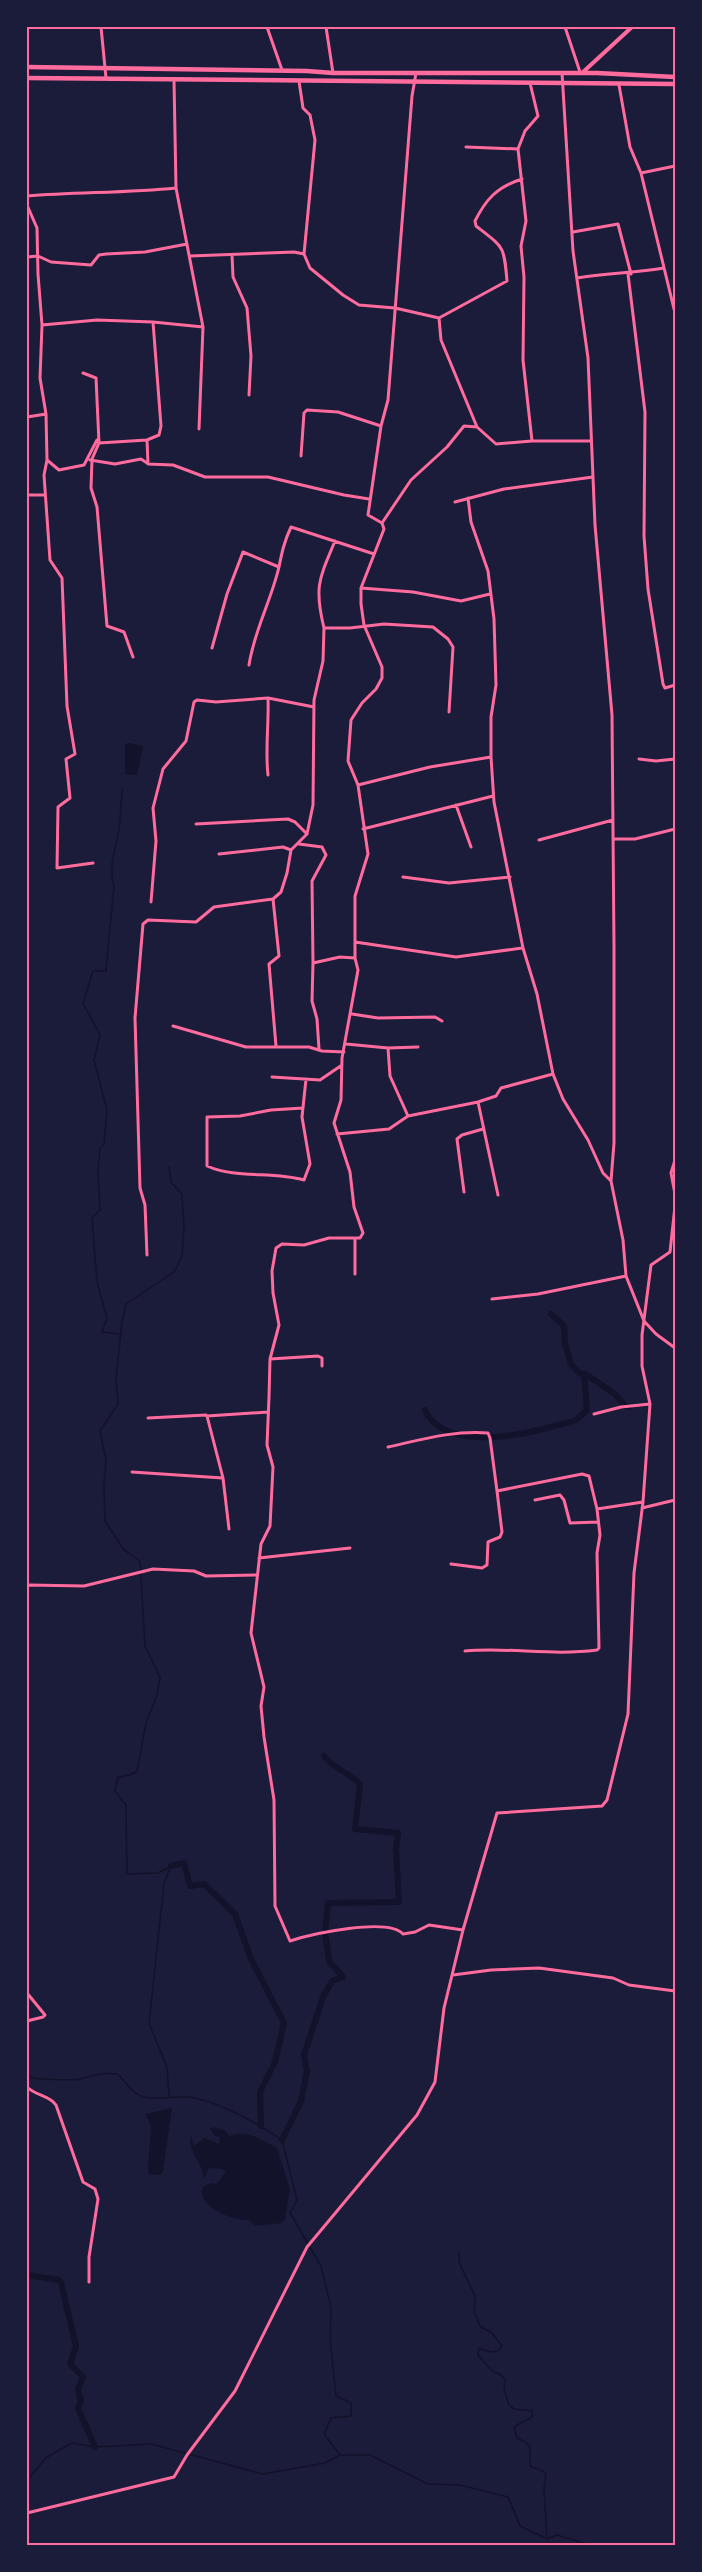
<svg xmlns="http://www.w3.org/2000/svg" width="702" height="2572" viewBox="0 0 702 2572" font-family="Barlow,sans-serif">
  <style>
    .water { fill: #12122b }
    .lines { fill: none; stroke-linecap: round; stroke-linejoin: round }
    .stream { stroke: #12122b; stroke-width: 1.5 }
    .canal { stroke: #12122b; stroke-width: 6 }
    .minor { stroke: #ff6b9d; stroke-width: 3 }
    .secondary { stroke: #ff6b9d; stroke-width: 4 }
    .primary { stroke: #ff6b9d; stroke-width: 4.5 }
    .neatline { fill: none; stroke: #ff6b9d; stroke-width: 2 }
  </style>
  <rect width="100%" height="100%" fill="#1b1b3a"/>
  <path class="water" d="M129 743 143 746 137 775 125 774V744Z
    M172 2108 163 2170 161 2175 149 2174 148 2168 151 2127 146 2114Z
    M213 2127 226 2131 229 2136C247 2129 260 2139 277 2148L290 2189 285 2219 282 2223 255 2226 249 2220C235 2221 195 2207 203 2187L211 2183 217 2184 226 2171 222 2169 209 2168 204 2179C203 2162 188 2153 191 2136L194 2146 204 2138 219 2144 220 2137 215 2136 210 2129Z"/>
  <g class="lines">
    <path class="stream" d="M119 1334 102 1332 107 1318 97 1282 92 1218 100 1210 98 1172 100 1148 104 1144 107 1110 94 1060 100 1035 83 1003 93 971H106L114 886C108 866 116 848 119 829 121 816 121 802 122 790
      M27 2071 31 2078C40 2079 73 2081 80 2079 92 2075 104 2072 117 2074 125 2080 129 2089 137 2094 150 2103 179 2094 195 2098 226 2105 256 2123 282 2140L297 2200 290 2213 321 2266 331 2308 330 2339 336 2396 351 2403V2416L331 2418 324 2434 340 2455
      M169 2096 167 2067 149 2023 164 1883 171 1866 158 1873 127 1874 126 1805 115 1791 118 1777 130 1775 137 1771 146 1723 157 1695 160 1677 145 1646 140 1561 124 1550 105 1521 104 1484 106 1460 100 1431 118 1404 116 1379 122 1322 126 1304 175 1271 182 1255 184 1226 182 1194 171 1182 169 1167
      M459 2252V2262L475 2296 474 2312 480 2326 492 2333 502 2346C496 2355 488 2352 479 2348L478 2355 492 2371 501 2375 505 2380 504 2389 509 2405 514 2409 532 2411V2417L514 2427 517 2438C537 2446 528 2451 530 2466L546 2473 544 2489 547 2537
      M27 2480 47 2457 72 2443 95 2447 151 2444 263 2474 325 2463 340 2455H370L428 2484 460 2485 508 2497 520 2526 547 2539 557 2535 590 2545"/>
    <path class="canal" d="M551 1314 564 1326 565 1344 571 1364 579 1373 587 1375 615 1394 625 1406 629 1407
      M425 1410C443 1451 520 1436 554 1426 561 1424 570 1423 576 1420 580 1417 583 1413 587 1410L584 1374
      M171 1866 184 1863 190 1886 204 1884 235 1914 251 1959 284 2023 275 2062 260 2092 261 2126
      M282 2140 301 2101 307 2071 304 2055 323 1997 332 1981 343 1977 329 1961 325 1932 328 1903 399 1902 396 1849 398 1833 355 1829 360 1784C348 1772 334 1769 324 1756
      M27 2275 59 2280 61 2283 76 2346 70 2364 83 2377 78 2389 81 2401 78 2408 95 2447"/>
    <path class="minor" d="M101 27 106 78
      M267 27 282 70
      M326 27 333 73
      M565 27 580 72
      M416 73 412 96 388 400 381 426 368 515 382 523 384 529 361 588V604L364 625 382 667V678L376 689 362 703 351 720 348 761 358 785 368 854 355 896V958L358 970 342 1058 341 1100 334 1123 350 1172 354 1207 363 1233 360 1238H329L304 1245 282 1244 276 1248 272 1271 273 1293 279 1325 270 1359 269 1397 267 1445 273 1467 270 1526 261 1544 251 1633 264 1687 261 1706 264 1737 274 1800 275 1906 290 1941C311 1934 388 1917 403 1934L415 1932 429 1925 463 1930
      M562 73 573 251 588 358 595 525 612 715 614 946V1143L611 1181 623 1240 626 1276 644 1321 656 1334 675 1348
      M174 80 176 188 203 327 153 322 161 426 159 435 147 440 148 464 173 465 205 477H268L344 495 369 499
      M299 81 303 108 310 115 315 140 304 254
      M530 83 538 116 525 131 518 149 526 221 521 246 524 277 523 360 532 441
      M619 85 630 147 641 173 675 313
      M466 147 518 149
      M641 173 675 166
      M27 196C77 192 127 193 176 188
      M27 205 37 228 38 274 42 325 40 378 46 414 47 460 44 475 50 560 62 578 67 706 75 754 66 759 70 798 58 807 57 868 93 863
      M573 232 618 224 631 274
      M232 255 233 277 247 308 251 356 249 395
      M190 256 294 252 304 254 310 268 343 295 359 305 395 308 439 318 441 340 477 427
      M27 257 38 256 51 262 91 265 99 255 106 254 145 252 187 244
      M628 274 645 412 644 536 648 589 663 684 665 688 675 685
      M577 278C606 273 635 273 664 268
      M439 318 507 281C504 245 504 248 476 226L475 221C486 199 497 187 522 179
      M42 325 97 320 153 322
      M83 373 96 378 99 443 92 459 91 488 97 507 107 626 124 632 133 657
      M27 417 46 414
      M199 429 203 327
      M301 456 304 413 307 410 338 412 381 426
      M47 460 59 470 84 465 97 440 99 443 147 440
      M90 460 115 464 141 459 147 463
      M27 495H45
      M468 498 471 522 488 571 494 619 496 685 491 717V757L494 802 523 948 537 994 553 1074 563 1099 588 1140 603 1173 611 1181
      M455 502 504 489 593 477
      M382 523 411 480 447 447 464 426 477 427 496 444 532 441H591
      M361 588 413 592 461 601 490 594
      M324 628C314 587 319 579 335 541
      M212 648 227 594 243 552 279 567
      M249 665C254 631 271 601 279 567 282 552 284 542 291 527L374 554
      M268 698C269 725 265 749 268 775
      M639 759 656 761 675 759
      M358 785 430 767 491 757
      M456 805 471 847
      M196 824 288 819 295 822 307 834
      M363 829 493 796
      M613 839H635L675 829
      M539 840 613 820
      M299 844 322 847 326 855 312 881 313 963 340 957 355 958
      M219 854 283 847 291 850
      M403 877 449 883 510 877
      M273 899 279 956 269 964 276 1046
      M151 902 156 841 153 808 163 769 186 741 194 702 197 700 216 702 268 698 314 707
      M355 942 456 957 522 948
      M313 963 312 1001 317 1019 319 1049
      M352 1014 378 1018 435 1017 442 1021
      M173 1026 246 1047H309L322 1051 344 1052
      M346 1044 388 1048 390 1076 408 1116 478 1102 498 1195
      M388 1048 418 1047
      M272 1077 320 1080 342 1065
      M478 1102 496 1096 501 1088 553 1074
      M303 1108 271 1110 240 1116 207 1117V1166C236 1179 273 1171 304 1180L310 1164 302 1117 306 1079
      M337 1134 389 1129 408 1116
      M675 1160 671 1173 675 1194
      M464 1192 457 1139 462 1135 483 1129
      M355 1238V1274
      M147 1255 145 1205 140 1188 135 1018 143 924 148 920 196 922 214 907 273 899 281 892 287 873 291 850 307 834 313 805 314 700 323 661 324 628H350L384 624 433 627 448 639 453 647 449 712
      M492 1299 538 1294 626 1276
      M270 1359 318 1356 322 1358V1366
      M594 1414 621 1407 650 1404
      M148 1418 206 1415
      M388 1447C420 1440 454 1430 488 1433L490 1438 497 1491
      M132 1472 223 1478 207 1416 268 1412
      M223 1478 229 1529
      M535 1500 560 1495 564 1500 570 1523 598 1522
      M642 1508 675 1500
      M597 1509 643 1502
      M259 1558 350 1548
      M451 1564 482 1568 487 1565 488 1542 500 1537 502 1532 497 1491 582 1474 589 1476 597 1509 600 1535 597 1553 599 1648 597 1650C552 1656 509 1647 465 1651
      M27 1587 29 1585 84 1586 153 1569 194 1571 206 1576 257 1575
      M453 1975 491 1970 539 1968 613 1978 629 1985 675 1991
      M27 1993 45 2015 43 2017 27 2021
      M27 2087C36 2096 49 2095 56 2105L83 2182 95 2189 98 2199 89 2257V2282
      M27 2513 174 2477 187 2455 235 2391 307 2247 417 2115 435 2082 444 2008 463 1930 497 1813 602 1806 607 1800 628 1714 634 1573 643 1502 650 1404 642 1366V1335L651 1265 670 1252 675 1206"/>
    <path class="secondary" d="M582 73 632 27"/>
    <path class="primary" d="M27 67 307 71 333 73H597L675 77
      M27 78 675 84"/>
  </g>
  <rect width="702" height="2572" fill="none" stroke="#1b1b3a" stroke-width="57"/>
  <rect x="28" y="28" width="646" height="2516" class="neatline"/>
</svg>
